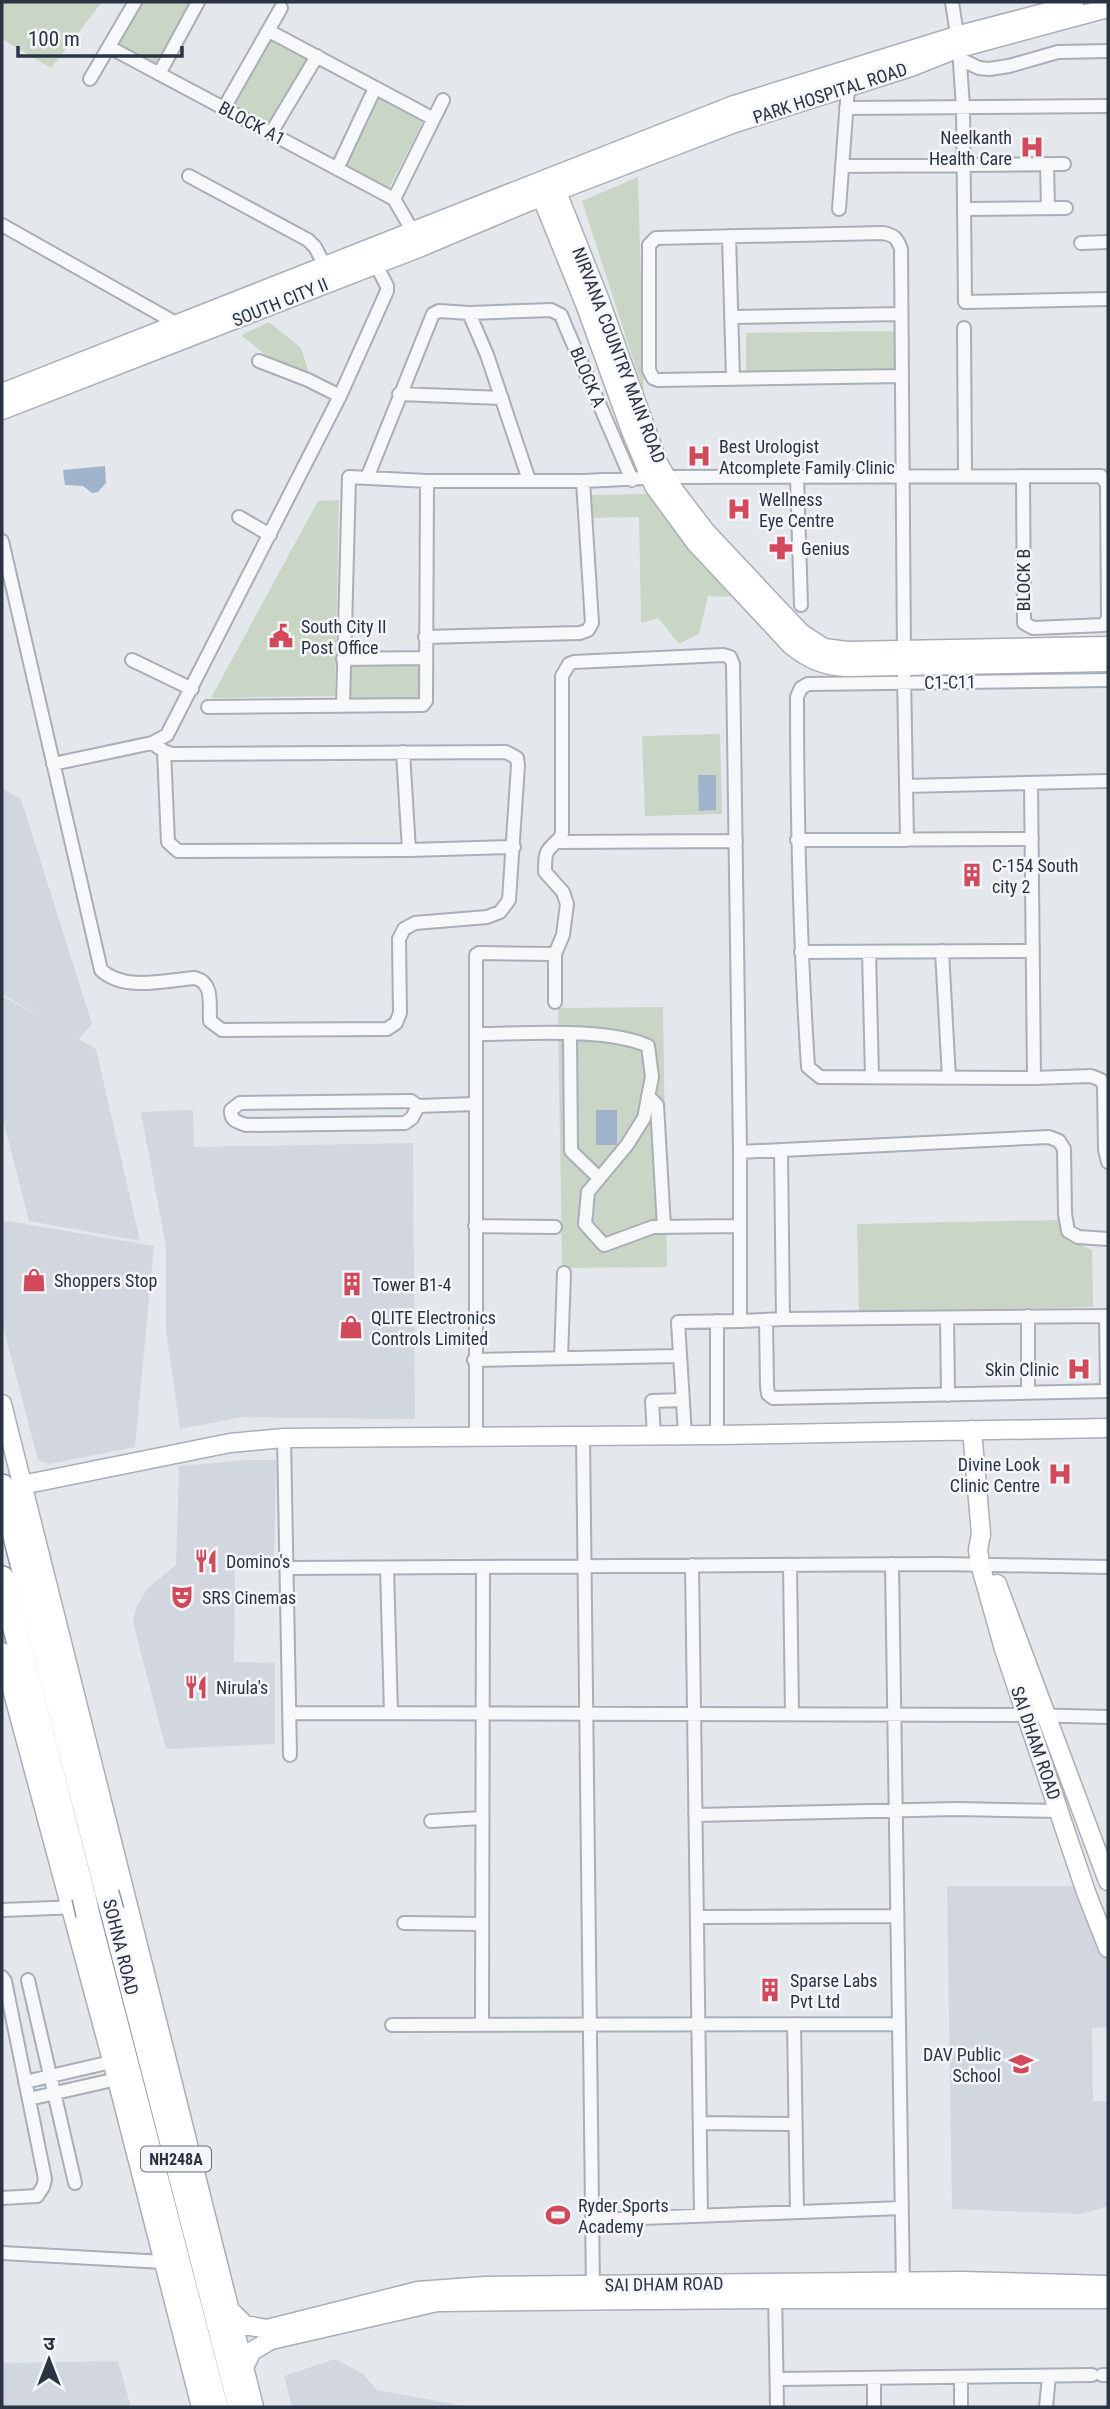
<svg xmlns="http://www.w3.org/2000/svg" width="1110" height="2409" viewBox="0 0 1110 2409" font-family="'Roboto Condensed','Noto Sans Devanagari',sans-serif">
  <style>
    .built { fill: #d2d6de }
    .green { fill: #c9d6c5 }
    .water { fill: #9fb4cc }
    .lines { fill: none; stroke-linecap: round; stroke-linejoin: round }
    .street-casing { stroke: #a9aeb7; stroke-width: 16 }
    .secondary-casing { stroke: #a9aeb7; stroke-width: 21 }
    .highway-casing { stroke: #8b94a3; stroke-width: 26 }
    .street { stroke: #f7f8fa; stroke-width: 12 }
    .secondary { stroke: #fff; stroke-width: 18 }
    .highway { stroke: #fff; stroke-width: 23 }
    .highway-bridge-casing { stroke: #8b94a3; stroke-width: 26; stroke-linecap: butt }
    .highway-bridge { stroke: #fff; stroke-width: 23 }
    .labels { text-anchor: middle; dominant-baseline: central; stroke-width: 5; stroke-linejoin: round; paint-order: stroke }
    .shield { fill: #f4f6f9; stroke: #676e7b; stroke-width: 2 }
    .shield-label { font-size: 16px; font-weight: bold; fill: #2b3445 }
    .street-label { font-size: 18px; fill: #2b3445; stroke: #f4f6f9 }
    .poi-label { font-size: 18px; fill: #2b3445; stroke: #f4f6f9; text-anchor: start }
  </style>
  <rect width="100%" height="100%" fill="#e4e7ec"/>
  <path class="built" d="M2 788 21 799 92 1024 79 1039 96 1049 140 1241 29 1221 2 1115V996L46 1020 2 994Z
    M193 1110 194 1147 413 1143 415 1419 242 1417 180 1429 166 1331V1247L141 1112Z
    M2 1220 154 1246 135 1447 49 1464 38 1460 2 1322Z
    M247 1460H276L274 1563 235 1562 234 1662 275 1663V1744L166 1749 133 1622 136 1608 147 1589 176 1565 179 1466Z
    M947 1886H1080L1108 1958V2027L1092 2028 1093 2101 1108 2102V2206L1081 2214 952 2209Z
    M335 2359 363 2374 377 2390 470 2407H292L284 2376Z
    M118 2361 131 2407H2V2363Z"/>
  <path class="green" d="M2 2H102L51 68 2 39Z
    M142 2H192L153 69 115 49Z
    M270 39 308 59 270 130 231 110Z
    M378 96 424 120 387 192 341 168Z
    M638 177 644 393 582 201Z
    M269 322 301 348 309 373 277 364 241 335Z
    M895 331V378L746 380V333Z
    M651 494 739 597 708 596 699 634 679 644 658 618 641 623 639 517 592 518V495Z
    M339 500 335 696 211 698 318 501Z
    M347 664H423V702H347Z
    M720 734 722 814 645 816 642 736Z
    M663 1007 667 1267 562 1268 558 1008Z
    M1063 1220V1236L1092 1250 1093 1307 859 1312 857 1224Z"/>
  <path class="water" d="M105 466 106 483 98 492 92 493 83 486 65 485 63 470Z
    M698 775H716V810L699 811Z
    M596 1110H617V1145H596Z"/>
  <g class="lines">
    <g class="street-casing">
      <path id="street" d="M952 2 959 48 963 107 965 302 1108 299
        M269 31 432 118
        M109 47 394 199 416 237
        M960 59 979 68 989 69 1009 66 1058 52 1108 51
        M159 74 198 2
        M90 79 135 2
        M224 108 281 8
        M846 108 1108 106
        M271 133 317 56
        M1047 164 1048 208
        M842 166 1064 164
        M337 169 375 88
        M189 176 308 240 315 247 325 266
        M394 199 443 100
        M839 209 848 87
        M964 209 1066 208
        M2 225 181 326
        M729 236 733 379
        M1081 243 1108 242
        M469 313 487 355 529 480
        M731 317 901 314
        M964 328 965 476
        M259 361 308 380 340 396 387 291V286L373 259
        M902 376 658 380 653 378 649 370V245L656 238 883 233C894 235 897 238 901 249L904 657
        M399 394 502 398
        M797 477 801 605
        M367 478 433 314 439 311 469 313 551 310 561 315 565 325 632 480
        M239 517 270 535
        M2 541 101 970C125 992 165 980 195 978 214 983 209 1004 210 1021L222 1030 387 1029 396 1023 400 1013 399 939 404 929 415 923 487 917 500 912 509 900 518 765 517 758 506 752 172 754 164 751 152 743
        M425 637 580 633 588 630 592 623 583 481
        M343 659 425 658
        M132 660 192 689
        M904 675 907 840
        M1108 680 808 684 801 688 797 697C797 820 800 943 808 1067L820 1077 1034 1078 1091 1076 1101 1080 1104 1086 1105 1150 1108 1162
        M343 706 349 477 427 481H583L666 477 1101 476 1107 484 1108 618 1104 625 1033 628 1024 623 1023 476
        M208 707 423 705 426 701 427 481
        M164 751 168 842 178 851 409 850 514 847
        M403 752 409 850
        M53 764 152 743 167 735 340 396
        M1031 783 1034 1078
        M906 786 1108 781
        M797 840 1032 839
        M557 842 736 841
        M942 951 949 1078
        M801 952 1033 951
        M869 952 872 1077
        M555 1002V954L563 935 567 904 563 892 545 872C545 851 545 852 560 838L562 833V676L569 664 574 662 723 655 730 657 733 664 740 1152V1321L783 1319 781 1150
        M476 1034C524 1034 606 1027 648 1046L652 1077 644 1118 627 1145 588 1192 585 1224 604 1245 653 1227 740 1226
        M570 1034 571 1151 599 1178
        M648 1096 657 1105 664 1227
        M418 1106 412 1118 405 1123 246 1125C238 1122 230 1121 231 1110L240 1103 411 1101 418 1106 475 1104
        M740 1152 1049 1137 1059 1141 1064 1149 1065 1214 1068 1231 1078 1237 1108 1239
        M475 1226 555 1227
        M1106 1316 1107 1391
        M947 1318 948 1395
        M783 1319 1108 1316
        M766 1320 767 1386 768 1394 773 1398 1108 1391
        M717 1321V1435
        M561 1358 564 1273
        M474 1360 680 1356
        M1028 1392V1316
        M654 1435 652 1401 683 1400
        M685 1435 678 1322 740 1321
        M583 1436 593 2293
        M476 1437V955L479 953 555 954
        M284 1438 290 1755
        M892 1564 903 2288
        M692 1565 701 2216
        M790 1565 792 1714
        M287 1568 940 1564 1108 1567
        M387 1568 391 1713
        M290 1713 1026 1715 1108 1717
        M695 1815 956 1809 1060 1811
        M431 1821 482 1818
        M2 1910 79 1907
        M697 1917 897 1916
        M404 1923 482 1924
        M2 1977 5 1981 45 2179 43 2187 37 2196 2 2198
        M28 1980 75 2183
        M482 2024 483 1567
        M794 2024 797 2212
        M392 2025 899 2024
        M25 2082 111 2062
        M29 2099 117 2079
        M700 2123 795 2124
        M592 2220 902 2208
        M2 2253 164 2262
        M775 2292 777 2407
        M1102 2375H1108
        M961 2377V2407
        M874 2378V2407
        M778 2379 1092 2375
        M1046 2407 1049 2376"/>
    </g>
    <g class="secondary-casing">
      <path id="secondary" d="M553 182 599 298 658 463 674 490 706 532 801 633 824 648 847 651 1108 646
        M538 188 585 304 631 431 654 486 695 542 791 645C808 659 824 666 846 667L1108 662
        M2 393 734 105 956 36 1074 5
        M2 410 421 247 528 202 732 124 911 67 959 48 1108 8
        M2 1404 254 2407
        M972 1430 981 1534 978 1550 980 1564 1004 1649 1086 1892 1108 1948
        M22 1485 230 1443 284 1438 717 1435 1108 1428
        M997 1584 1108 1881
        M2 1652 117 2079 201 2407
        M230 2310 245 2325 267 2329 418 2291 485 2286 962 2281 1108 2285
        M244 2367 252 2351 271 2340 437 2302 776 2299H1108"/>
    </g>
    <g class="highway-casing">
      <path id="highway" d="M2 1486 107 1893
        M2 1578 84 1897
        M112 1911 240 2407
        M88 1915 216 2407"/>
    </g>
    <use href="#street" class="street"/>
    <use href="#secondary" class="secondary"/>
    <use href="#highway" class="highway"/>
    <g class="highway-bridge-casing">
      <path id="highway-bridge" d="M107 1893 112 1911
        M84 1897 88 1915"/>
    </g>
    <use href="#highway-bridge" class="highway-bridge"/>
  </g>
  <defs>
    <g id="hospital-bare" transform="scale(1.89)"><path d="M-5-5h3v3.5h4V-5h3V5h-3V1.5h-4V5h-3Z" fill="#d1495b" stroke="#f4f6f9" stroke-width="2.5" paint-order="stroke"/></g>
    <g id="pharmacy-bare" transform="scale(1.89)"><path d="M-2-6h4v4h4v4h-4v4h-4v-4h-4v-4h4Z" fill="#d1495b" stroke="#f4f6f9" stroke-width="2.5" paint-order="stroke"/></g>
    <g id="civic-bare" transform="scale(1.89)"><path d="M-.6-6.5H3V-4.5H.6V-3L4-1V1h2V6H-6V1h2V-1L-.6-3ZM-1.2 2.5V6h2.4V2.5Z" fill="#d1495b" stroke="#f4f6f9" stroke-width="2.5" paint-order="stroke"/></g>
    <g id="building-bare" transform="scale(1.89)"><path d="M-4-6H4V6H1V3H-1V6H-4ZM-2.5-4.3h1.7v1.8h-1.7ZM.8-4.3h1.7v1.8H.8ZM-2.5-1h1.7V.8h-1.7ZM.8-1h1.7V.8H.8Z" fill="#d1495b" stroke="#f4f6f9" stroke-width="2.5" paint-order="stroke"/></g>
    <g id="shop-bare" transform="scale(1.89)"><path d="M-5-2.5h2.3a2.7 3.5 0 0 1 5.4 0H5L5.5 6h-11ZM-1.5-2.5h3a1.5 2.3 0 0 0-3 0Z" fill="#d1495b" stroke="#f4f6f9" stroke-width="2.5" paint-order="stroke"/></g>
    <g id="restaurant-bare" transform="scale(1.89)"><path d="M-5-6h1v4h1v-4h1v4h1v-4h1v5L-1.5 .5V6h-2V.5L-5-1ZM5-6V6H3V1.5H1.5Q1.5-4 5-6Z" fill="#d1495b" stroke="#f4f6f9" stroke-width="2.5" paint-order="stroke"/></g>
    <g id="theatre-bare" transform="scale(1.89)"><path d="M-5-5.5Q0-4 5-5.5V0Q5 5 0 6Q-5 5-5 0ZM-3.3-2.5H-1v1.5H-3.3ZM1-2.5H3.3v1.5H1ZM-2.8 1Q0 5.5 2.8 1Z" fill="#d1495b" stroke="#f4f6f9" stroke-width="2.5" paint-order="stroke"/></g>
    <g id="school-bare" transform="scale(1.89)"><path d="M0-5L7-2L0 1L-7-2ZM-4 1L0 2.5L4 1V4Q0 6-4 4Z" fill="#d1495b" stroke="#f4f6f9" stroke-width="2.5" paint-order="stroke"/></g>
    <g id="stadium-bare" transform="scale(1.89)"><path d="M0-5a6.5 5 0 1 0 0 10a6.5 5 0 1 0 0-10ZM-3.5-1.8h7v3.6h-7Z" fill="#d1495b" stroke="#f4f6f9" stroke-width="2.5" paint-order="stroke"/></g>
  </defs>
  <g fill-rule="evenodd">
    <use href="#hospital-bare" x="1032" y="147"/>
    <use href="#hospital-bare" x="699" y="456"/>
    <use href="#hospital-bare" x="739" y="509"/>
    <use href="#pharmacy-bare" x="781" y="548"/>
    <use href="#civic-bare" x="281" y="636"/>
    <use href="#building-bare" x="972" y="875"/>
    <use href="#shop-bare" x="34" y="1280"/>
    <use href="#building-bare" x="352" y="1284"/>
    <use href="#shop-bare" x="351" y="1327"/>
    <use href="#hospital-bare" x="1079" y="1369"/>
    <use href="#hospital-bare" x="1060" y="1474"/>
    <use href="#restaurant-bare" x="206" y="1561"/>
    <use href="#theatre-bare" x="182" y="1597"/>
    <use href="#restaurant-bare" x="196" y="1687"/>
    <use href="#building-bare" x="770" y="1990"/>
    <use href="#school-bare" x="1021" y="2064"/>
    <use href="#stadium-bare" x="558" y="2215"/>
  </g>
  <g class="labels">
    <rect class="shield" x="141" y="2146.5" width="70" height="25" rx="5"/>
    <g class="shield-label">
      <text x="176" y="2159">NH248A</text>
    </g>
    <g class="street-label">
      <text transform="translate(830 93) rotate(-18)">PARK HOSPITAL ROAD</text>
      <text transform="translate(252 123) rotate(28)">BLOCK A1</text>
      <text transform="translate(280 302) rotate(-22)">SOUTH CITY II</text>
      <text transform="translate(619 355) rotate(69)">NIRVANA COUNTRY MAIN ROAD</text>
      <text transform="translate(588 377) rotate(67)">BLOCK A</text>
      <text transform="translate(1023 580) rotate(-90)">BLOCK B</text>
      <text transform="translate(950 682) rotate(-1)">C1-C11</text>
      <text transform="translate(1036 1743) rotate(71)">SAI DHAM ROAD</text>
      <text transform="translate(121 1947) rotate(76)">SOHNA ROAD</text>
      <text transform="translate(664 2284) rotate(-1)">SAI DHAM ROAD</text>
    </g>
    <g class="poi-label">
      <text x="1012" y="137" text-anchor="end">Neelkanth<tspan x="1012" dy="21">Health Care</tspan></text>
      <text x="719" y="446">Best Urologist<tspan x="719" dy="21">Atcomplete Family Clinic</tspan></text>
      <text x="759" y="499">Wellness<tspan x="759" dy="21">Eye Centre</tspan></text>
      <text x="801" y="548">Genius</text>
      <text x="301" y="626">South City II<tspan x="301" dy="21">Post Office</tspan></text>
      <text x="992" y="865">C-154 South<tspan x="992" dy="21">city 2</tspan></text>
      <text x="54" y="1280">Shoppers Stop</text>
      <text x="372" y="1284">Tower B1-4</text>
      <text x="371" y="1317">QLITE Electronics<tspan x="371" dy="21">Controls Limited</tspan></text>
      <text x="1059" y="1369" text-anchor="end">Skin Clinic</text>
      <text x="1040" y="1464" text-anchor="end">Divine Look<tspan x="1040" dy="21">Clinic Centre</tspan></text>
      <text x="226" y="1561">Domino's</text>
      <text x="202" y="1597">SRS Cinemas</text>
      <text x="216" y="1687">Nirula's</text>
      <text x="790" y="1980">Sparse Labs<tspan x="790" dy="21">Pvt Ltd</tspan></text>
      <text x="1001" y="2054" text-anchor="end">DAV Public<tspan x="1001" dy="21">School</tspan></text>
      <text x="578" y="2205">Ryder Sports<tspan x="578" dy="21">Academy</tspan></text>
    </g>
  </g>
  <rect width="1110" height="2409" fill="none" stroke="#2b3445" stroke-width="7"/>
  <g transform="translate(49 2360)" stroke="#f4f6f9" stroke-width="5" paint-order="stroke">
  <path d="M0-5L12 26L0 18L-12 26Z" fill="#2b3445"/>
  <text y="-10" font-size="19" font-weight="bold" text-anchor="middle" fill="#2b3445">उ</text>
  </g>
  <path d="M18 46v10h164v-10" fill="none" stroke="#2b3445" stroke-width="3.5"/>
  <text x="28" y="46" font-size="21" fill="#2b3445" stroke="#f4f6f9" stroke-width="5" paint-order="stroke">100 m</text>
</svg>
